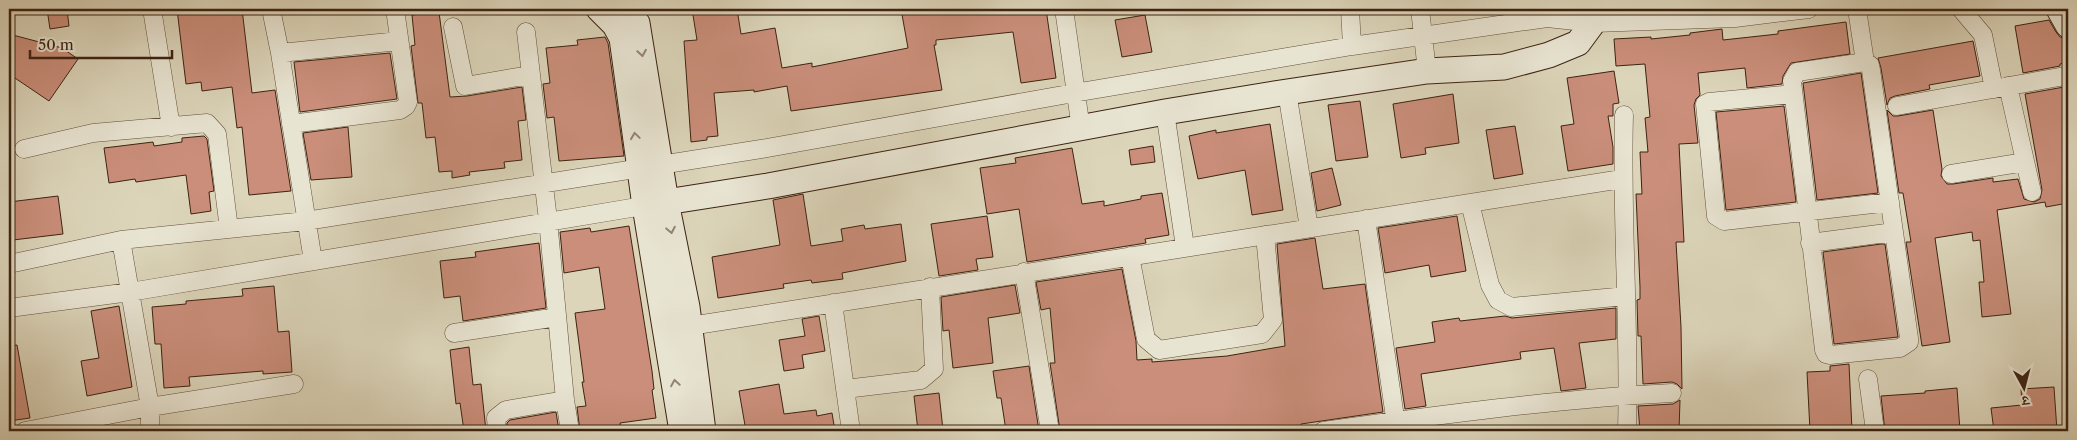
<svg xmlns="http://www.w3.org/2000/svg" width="2077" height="440" viewBox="0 0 2077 440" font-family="'Libre Caslon Text','Noto Serif Devanagari',serif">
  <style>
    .building { fill: #ca8e7a; stroke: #3d2311 }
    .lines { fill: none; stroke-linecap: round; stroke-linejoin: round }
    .street-casing { stroke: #65503b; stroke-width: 19 }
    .secondary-casing { stroke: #3d2311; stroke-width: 27 }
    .street { stroke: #e8e4d2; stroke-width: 18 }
    .secondary { stroke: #e8e4d2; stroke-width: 25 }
    .oneway { stroke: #928472 }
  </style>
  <rect width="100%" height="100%" fill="#dcd5ba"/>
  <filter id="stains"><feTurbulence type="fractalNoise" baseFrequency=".004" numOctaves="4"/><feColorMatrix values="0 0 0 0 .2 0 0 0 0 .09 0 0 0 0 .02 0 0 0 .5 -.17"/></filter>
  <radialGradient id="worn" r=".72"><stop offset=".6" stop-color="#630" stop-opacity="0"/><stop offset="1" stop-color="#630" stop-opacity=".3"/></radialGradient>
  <path class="building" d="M47 9H67L69 26 50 29Z
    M177 9H242L252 93 275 90 291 191 249 195 242 127 237 128 232 87 202 91 201 82 186 84Z
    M692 9H737L741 34 775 28 782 68 812 63V67L908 48 901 9H1046L1056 78 1021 83 1013 32 936 40V45H934L942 90 791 111 787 86 754 92V90L714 93 718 136 707 137V140L691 142 684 41 697 40Z
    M439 12 450 97 467 96 522 87 526 120 518 121 522 160 504 162 505 168 469 172 470 175 452 178V171L439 172 435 137 426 138 422 103H418L411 46 415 45 412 15Z
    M1145 15 1152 52 1122 57 1115 20Z
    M2049 20 2056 32 2060 37 2067 39 2068 62 2060 64V66L2023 73 2015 26Z
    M1846 22 1850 54 1791 63 1783 76 1782 84 1747 88 1745 68 1698 73 1700 95 1696 99 1694 105 1698 143 1679 144 1684 242H1676L1681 327 1682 389 1677 384 1672 382 1643 384 1641 336H1638L1637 300 1640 299V287L1636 194H1642L1640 152H1648L1645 118 1650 117 1645 64 1616 66 1614 39 1651 37V39L1690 35V33L1722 29 1723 40 1778 34V31Z
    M9 34 62 48 78 59 49 101 9 74Z
    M605 37 608 43 624 156 559 161 554 117 547 118 543 84 550 83 546 48 578 45 577 40Z
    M1973 41 1980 76 1929 85 1930 89 1895 96 1890 98 1887 105 1881 68 1878 58Z
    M390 53 397 99 300 112 294 62Z
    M1614 71 1619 103 1613 104V116H1608L1613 147V164L1568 171 1561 126 1574 124 1567 78Z
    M1861 73 1878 193 1817 200 1803 83Z
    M2064 87 2068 111V203L2046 207 2045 202 1997 210 2011 314 1982 317 1979 282H1984L1980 240 1973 241 1972 232 1935 238 1950 342 1922 346 1906 242H1911L1903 193H1899L1887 110 1893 116H1898L1933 110 1942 169 1941 176 1947 184H1953L1993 178V182L2018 179 2024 199 2034 202 2040 199 2042 190 2025 94Z
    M1453 94 1459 143 1425 148 1426 154 1401 158 1393 104Z
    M1360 101 1368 157 1336 161 1328 105Z
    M1784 106 1796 202 1726 210 1716 112Z
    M1270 124 1283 210 1252 215 1245 170 1198 179 1189 136 1216 130V133Z
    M1515 126 1523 174 1494 179 1486 130Z
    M348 127 352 177 311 180 303 133Z
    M204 136 207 139 214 191 209 192 211 211 191 214 186 175 136 182 135 179 109 183 104 148 153 142 154 146 182 142V138Z
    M1153 146 1155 162 1131 165 1129 150Z
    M1072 148 1082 204 1104 201V206L1141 199V196L1162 193 1169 235 1145 239 1146 243 1027 262 1019 209 987 214 980 168 1016 163 1015 158Z
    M1332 168 1341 205 1317 211 1311 173Z
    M803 194 811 246 843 241 841 229 864 225 865 229 901 224 906 261 842 273 843 279 812 283 811 280 783 284 784 288 718 298 712 257 780 245 773 200Z
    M58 196 63 234 13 240 9 202Z
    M987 216 993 257 976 259 978 270 939 276 931 224Z
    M1457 216 1466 271 1431 277 1429 265 1385 273 1378 228Z
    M629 226 652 371 654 389 652 390 656 418 620 423 621 431H580L577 407 586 406 582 382H584L575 313 605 309 599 267 564 273 560 232 590 228 591 232Z
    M1315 238 1323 289 1365 284 1383 412 1301 424 1302 427 1270 431H1060L1050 363H1055L1050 308 1041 310 1036 282 1122 269 1136 341 1137 360 1152 359V362L1227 356 1285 346 1277 244Z
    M539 243 546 308 463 321 460 296 444 298 440 261 476 257 475 252Z
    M1881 244H1885L1898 337 1834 344 1823 252Z
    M1015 285 1020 313 988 318 993 363 953 368 949 330 943 331 941 297Z
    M274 286 278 332 289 331 292 372 263 374V371L189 377 190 386 164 388 161 344H155L152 307 186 304V301L243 296 242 289Z
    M119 306 132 387 87 396 81 361 99 358 91 311Z
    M1616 308V339L1579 343 1586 388 1561 391 1554 348 1520 352 1521 359 1421 374 1426 406 1405 409 1396 348 1435 342 1432 322 1459 318 1460 321 1505 316 1512 318Z
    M819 316 825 351 802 355 804 368 784 371 779 340 805 336 802 319Z
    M17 345 30 418 9 421V346Z
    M469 347 473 385 481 384 486 431H464L460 403 456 404 450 350Z
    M1849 364 1852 431H1810L1807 372 1830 371V366Z
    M1029 366 1039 431H1006L1001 398H997L993 371Z
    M779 384 784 414 816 410 817 416 832 413 835 431H746L739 391Z
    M2054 387 2057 431H1994L1991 408 2022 405 2021 389Z
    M1957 388 1960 431H1885L1881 396 1925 393V391Z
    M939 393 943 430 918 431 914 396Z
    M1680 400 1679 431H1640L1638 406 1673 404Z
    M556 412 559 431H507V423L510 420Z"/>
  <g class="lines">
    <g class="street-casing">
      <path id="street" d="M152 9 171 127
        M271 9 280 53 313 261
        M1064 9 1081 129
        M1350 9 1352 46
        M1420 9 1427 71
        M1857 9 1865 62 1870 65 1871 70 1909 338V342L1900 348 1830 355 1826 354 1824 350 1792 81 1797 72 1865 62
        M1961 9 1983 35 1994 89
        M453 27 465 86 530 75
        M526 32 548 220 565 400 570 431
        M280 53 399 41
        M2008 86 2032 192
        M1287 92 1309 228
        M1793 94 1709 102 1705 104 1716 216 1724 221 1890 202
        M1897 106 2065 76
        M1165 112 1185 247
        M1624 115C1621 221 1630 326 1627 431
        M291 124 400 110 406 106 408 102 395 9
        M24 149 93 133 207 123 217 134 229 229
        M1951 174 2025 162
        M1470 203 1490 285 1498 300 1511 307 1626 296
        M1366 219 1397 431
        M121 240 150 407V431
        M1810 243 1894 232
        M1130 256 1146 339 1159 350 1262 334 1273 320 1265 235
        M9 264 121 240 306 221 761 149 1074 93 1352 46 1547 18 1594 23 1735 18 1809 9
        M1024 272 1050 431
        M833 303 851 431
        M9 308 130 292 655 204
        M690 326 1622 179
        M454 333 557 317
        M1868 379 1875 431
        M845 389 921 380 934 369 930 287
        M25 431 150 407 294 384
        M497 431 496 418 506 410 565 400
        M1323 431C1438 415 1556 399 1672 393"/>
    </g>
    <g class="secondary-casing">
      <path id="secondary" d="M599 9 615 25 622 38 645 206 682 431
        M626 9 637 23 666 202 687 307 703 431
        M2059 9 2068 25
        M666 202 768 186 1165 112 1287 92 1427 71 1504 67 1549 55 1578 43 1603 9"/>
    </g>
    <use href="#street" class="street"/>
    <use href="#secondary" class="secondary"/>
  </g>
  <defs><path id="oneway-chevron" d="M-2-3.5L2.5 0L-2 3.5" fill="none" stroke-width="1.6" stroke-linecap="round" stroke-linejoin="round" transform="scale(1.25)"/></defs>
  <g class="oneway">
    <use href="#oneway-chevron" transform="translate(642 53) rotate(81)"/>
    <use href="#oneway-chevron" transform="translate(635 136) rotate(-98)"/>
    <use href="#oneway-chevron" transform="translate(671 230) rotate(79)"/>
    <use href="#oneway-chevron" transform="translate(675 383) rotate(-99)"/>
  </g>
  <rect width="2077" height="440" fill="none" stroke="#dcd5ba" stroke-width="30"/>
  <rect x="10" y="10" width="2057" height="420" fill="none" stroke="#3d2311" stroke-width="2.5"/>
  <rect x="15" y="15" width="2047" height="410" fill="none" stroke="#3d2311"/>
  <g transform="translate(2024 388) rotate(173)" stroke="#e8e4d2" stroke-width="4" paint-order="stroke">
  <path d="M0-4L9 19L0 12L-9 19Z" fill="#3d2311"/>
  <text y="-8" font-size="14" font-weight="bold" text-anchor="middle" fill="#3d2311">उ</text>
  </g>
  <path d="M30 50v8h142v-8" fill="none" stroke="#3d2311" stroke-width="2.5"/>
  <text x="38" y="50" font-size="15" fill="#3d2311" stroke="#e8e4d2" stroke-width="4" paint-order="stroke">50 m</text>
  <rect width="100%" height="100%" filter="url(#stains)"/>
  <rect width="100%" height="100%" fill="url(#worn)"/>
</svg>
